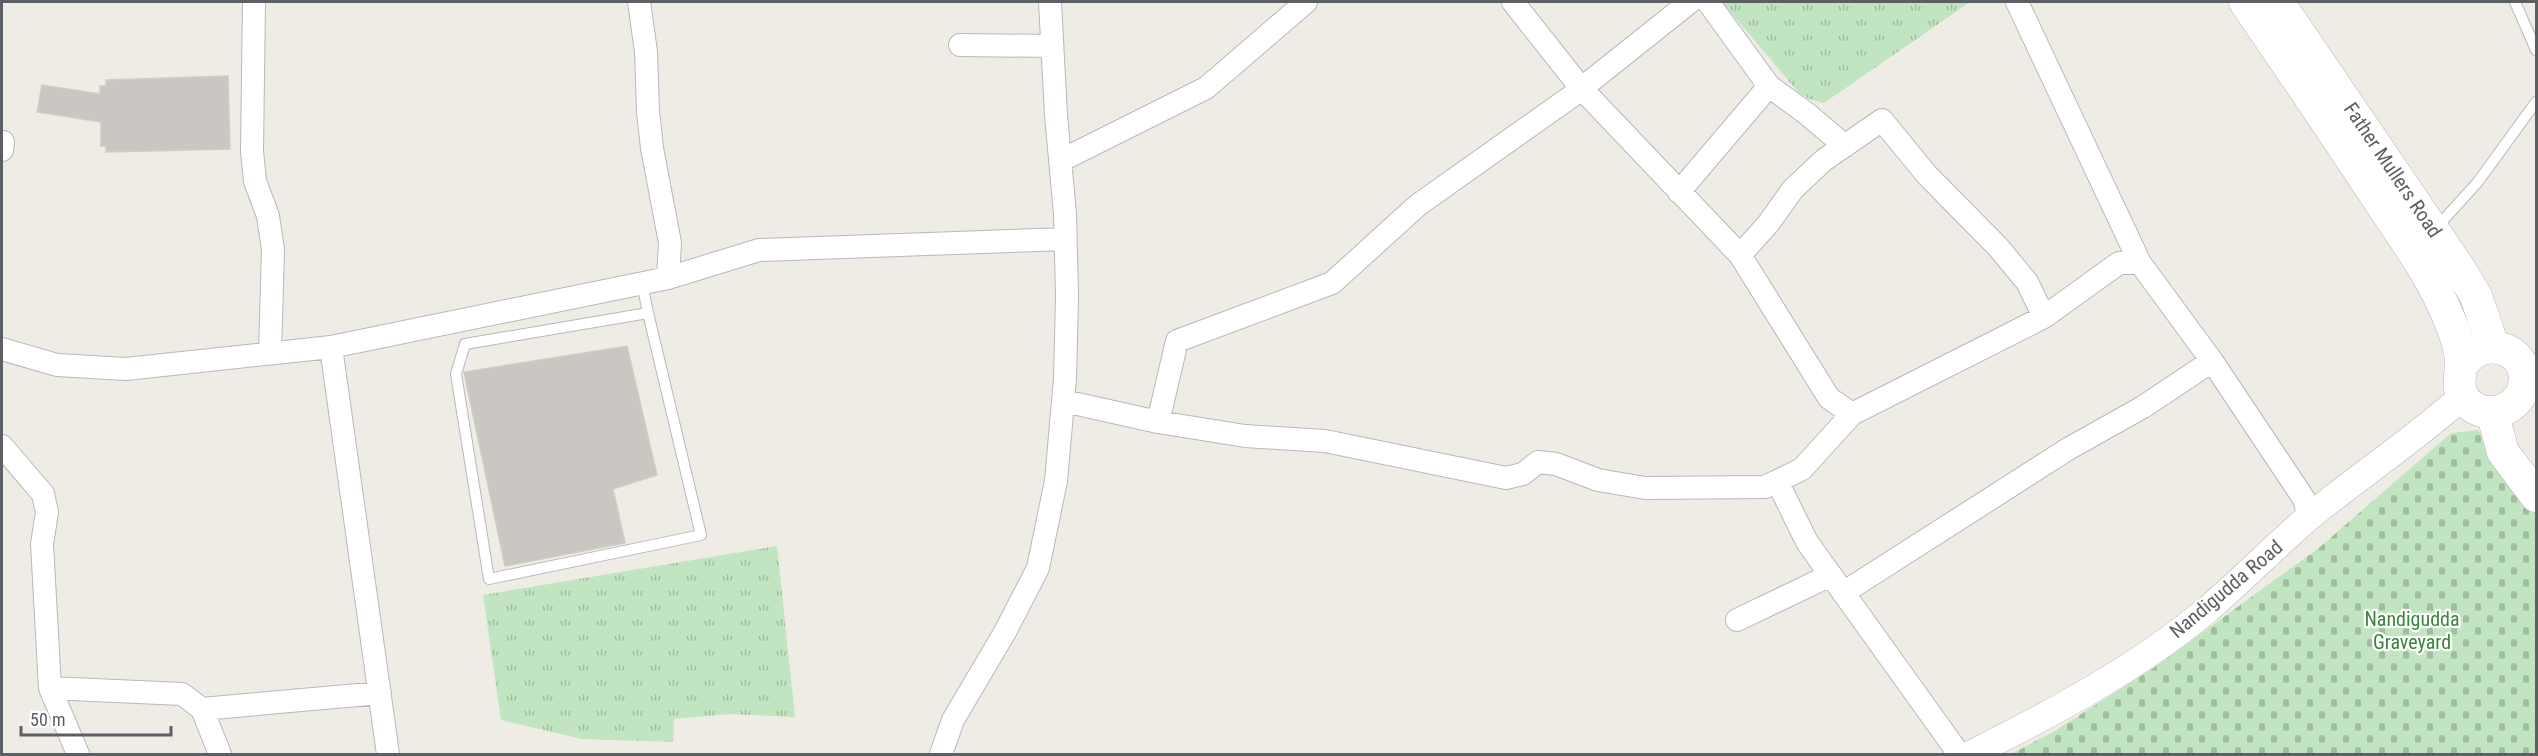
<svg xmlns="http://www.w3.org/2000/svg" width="2538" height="756" viewBox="0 0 2538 756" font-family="'Roboto Condensed',sans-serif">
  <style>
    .cemetery { fill: url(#cemetery-stones) }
    .park { fill: url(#park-tufts) }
    .building { fill: #cac6c1; stroke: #d2cdc2; stroke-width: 1.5 }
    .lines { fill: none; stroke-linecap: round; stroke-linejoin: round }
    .service-casing { stroke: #b6b9bd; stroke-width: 12 }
    .minor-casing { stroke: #b6b9bd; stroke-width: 24 }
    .tertiary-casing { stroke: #b6b9bd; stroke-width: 28 }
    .secondary-casing { stroke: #b7babf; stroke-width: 33 }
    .service { stroke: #fff; stroke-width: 10 }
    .minor { stroke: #fff; stroke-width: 22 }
    .tertiary { stroke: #fff; stroke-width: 27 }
    .secondary { stroke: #fff; stroke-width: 32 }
    .labels { text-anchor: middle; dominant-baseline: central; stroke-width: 4.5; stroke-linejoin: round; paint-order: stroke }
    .street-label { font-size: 20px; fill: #5c5f64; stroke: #fff }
    .park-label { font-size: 20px; fill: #38863c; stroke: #fff }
  </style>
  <defs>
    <pattern id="cemetery-stones" width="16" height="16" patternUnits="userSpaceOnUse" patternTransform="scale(1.5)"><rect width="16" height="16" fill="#c1e5c1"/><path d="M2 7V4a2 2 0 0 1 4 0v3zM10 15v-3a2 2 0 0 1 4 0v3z" fill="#a0bda0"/></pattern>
    <pattern id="park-tufts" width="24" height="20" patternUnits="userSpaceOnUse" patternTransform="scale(1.5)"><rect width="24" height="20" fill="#c1e5c1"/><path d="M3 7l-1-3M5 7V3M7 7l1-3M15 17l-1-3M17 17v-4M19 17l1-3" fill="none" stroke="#a0bda0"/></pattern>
  </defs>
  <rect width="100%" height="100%" fill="#eeece4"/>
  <path class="cemetery" d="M2478 430 2536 512V754H2011L2053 732 2155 667 2320 547 2451 433Z"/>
  <path class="park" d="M1722 2H1970L1824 103 1809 99 1799 93Z
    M777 546 795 717 729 714 674 719 673 742 582 739 501 720 483 595Z"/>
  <path class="building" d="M228 76 230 149 106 152V146H101V122L37 112 42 85 100 94V86H106V80Z
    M627 346 657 475 613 489 625 543 505 566 464 372Z"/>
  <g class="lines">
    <g class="service-casing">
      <path id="service" d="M2515 2 2536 50
        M2436 228 2477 183 2536 102
        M642 283 648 313 465 344 456 374 489 579 701 535 648 313"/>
    </g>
    <g class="minor-casing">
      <path id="minor" d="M254 2 252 151 255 181 268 216 273 250 270 353
        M639 2 646 52 648 111 652 148 670 243 668 278
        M1513 2 1581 88 1740 255 1829 398 1852 414 2044 317 2119 263H2140L2212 361 2304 499 2309 517
        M1708 2 1769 86 1806 113 1845 146
        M2017 2 2140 263
        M960 45 1052 46
        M2 150 3 142
        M1060 161 1206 88 1306 2
        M1679 192 1769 86
        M1740 255 1768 224 1793 189 1824 160 1882 120 1927 175 1998 247 2027 282 2044 317
        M331 347 388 754
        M2 349 57 365 126 369 331 347 668 278 759 250 1065 239
        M1064 401 1158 422 1245 436 1325 441 1506 478 1523 474 1538 462 1556 464 1598 480 1645 488 1765 487 1802 469 1852 414
        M1158 422 1177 341 1332 283 1418 205 1572 96 1690 2
        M2 446 43 494 47 512 42 544 50 688 78 754
        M1777 481 1807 542 1959 754
        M1843 593 2068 449 2143 407 2212 361
        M1737 620 1831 575
        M50 688 182 694 202 709 220 754
        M202 709 380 693
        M941 754 953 720 1005 632 1038 568 1056 481 1065 379 1067 296 1065 214 1056 115 1050 2"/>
    </g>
    <g class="tertiary-casing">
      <path id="tertiary" d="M1971 754C2053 713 2136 669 2207 610 2242 580 2274 547 2309 517 2359 476 2414 440 2463 396"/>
    </g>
    <g class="secondary-casing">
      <path id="secondary" d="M2245 2C2288 65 2332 129 2374 193 2401 234 2432 275 2450 321 2456 335 2461 351 2461 365 2460 380 2456 391 2468 403 2484 419 2513 413 2522 392 2538 353 2484 328 2461 367
        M2278 2 2461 271 2476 296 2493 346
        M2492 412 2503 452 2536 496"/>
    </g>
    <use href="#service" class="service"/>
    <use href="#minor" class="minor"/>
    <use href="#tertiary" class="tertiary"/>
    <use href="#secondary" class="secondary"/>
  </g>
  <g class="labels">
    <g class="street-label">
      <text transform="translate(2393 170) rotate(56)">Father Mullers Road</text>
      <text transform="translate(2226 589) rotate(-40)">Nandigudda Road</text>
    </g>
    <g class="park-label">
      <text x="2412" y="619">Nandigudda<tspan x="2412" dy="23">Graveyard</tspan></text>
    </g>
  </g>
  <rect width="2538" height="756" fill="none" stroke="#5c5f64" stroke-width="6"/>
  <path d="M21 726v9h150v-9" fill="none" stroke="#5c5f64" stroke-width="3"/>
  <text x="30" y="726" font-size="18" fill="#5c5f64" stroke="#ffffff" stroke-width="4.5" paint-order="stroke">50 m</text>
</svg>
